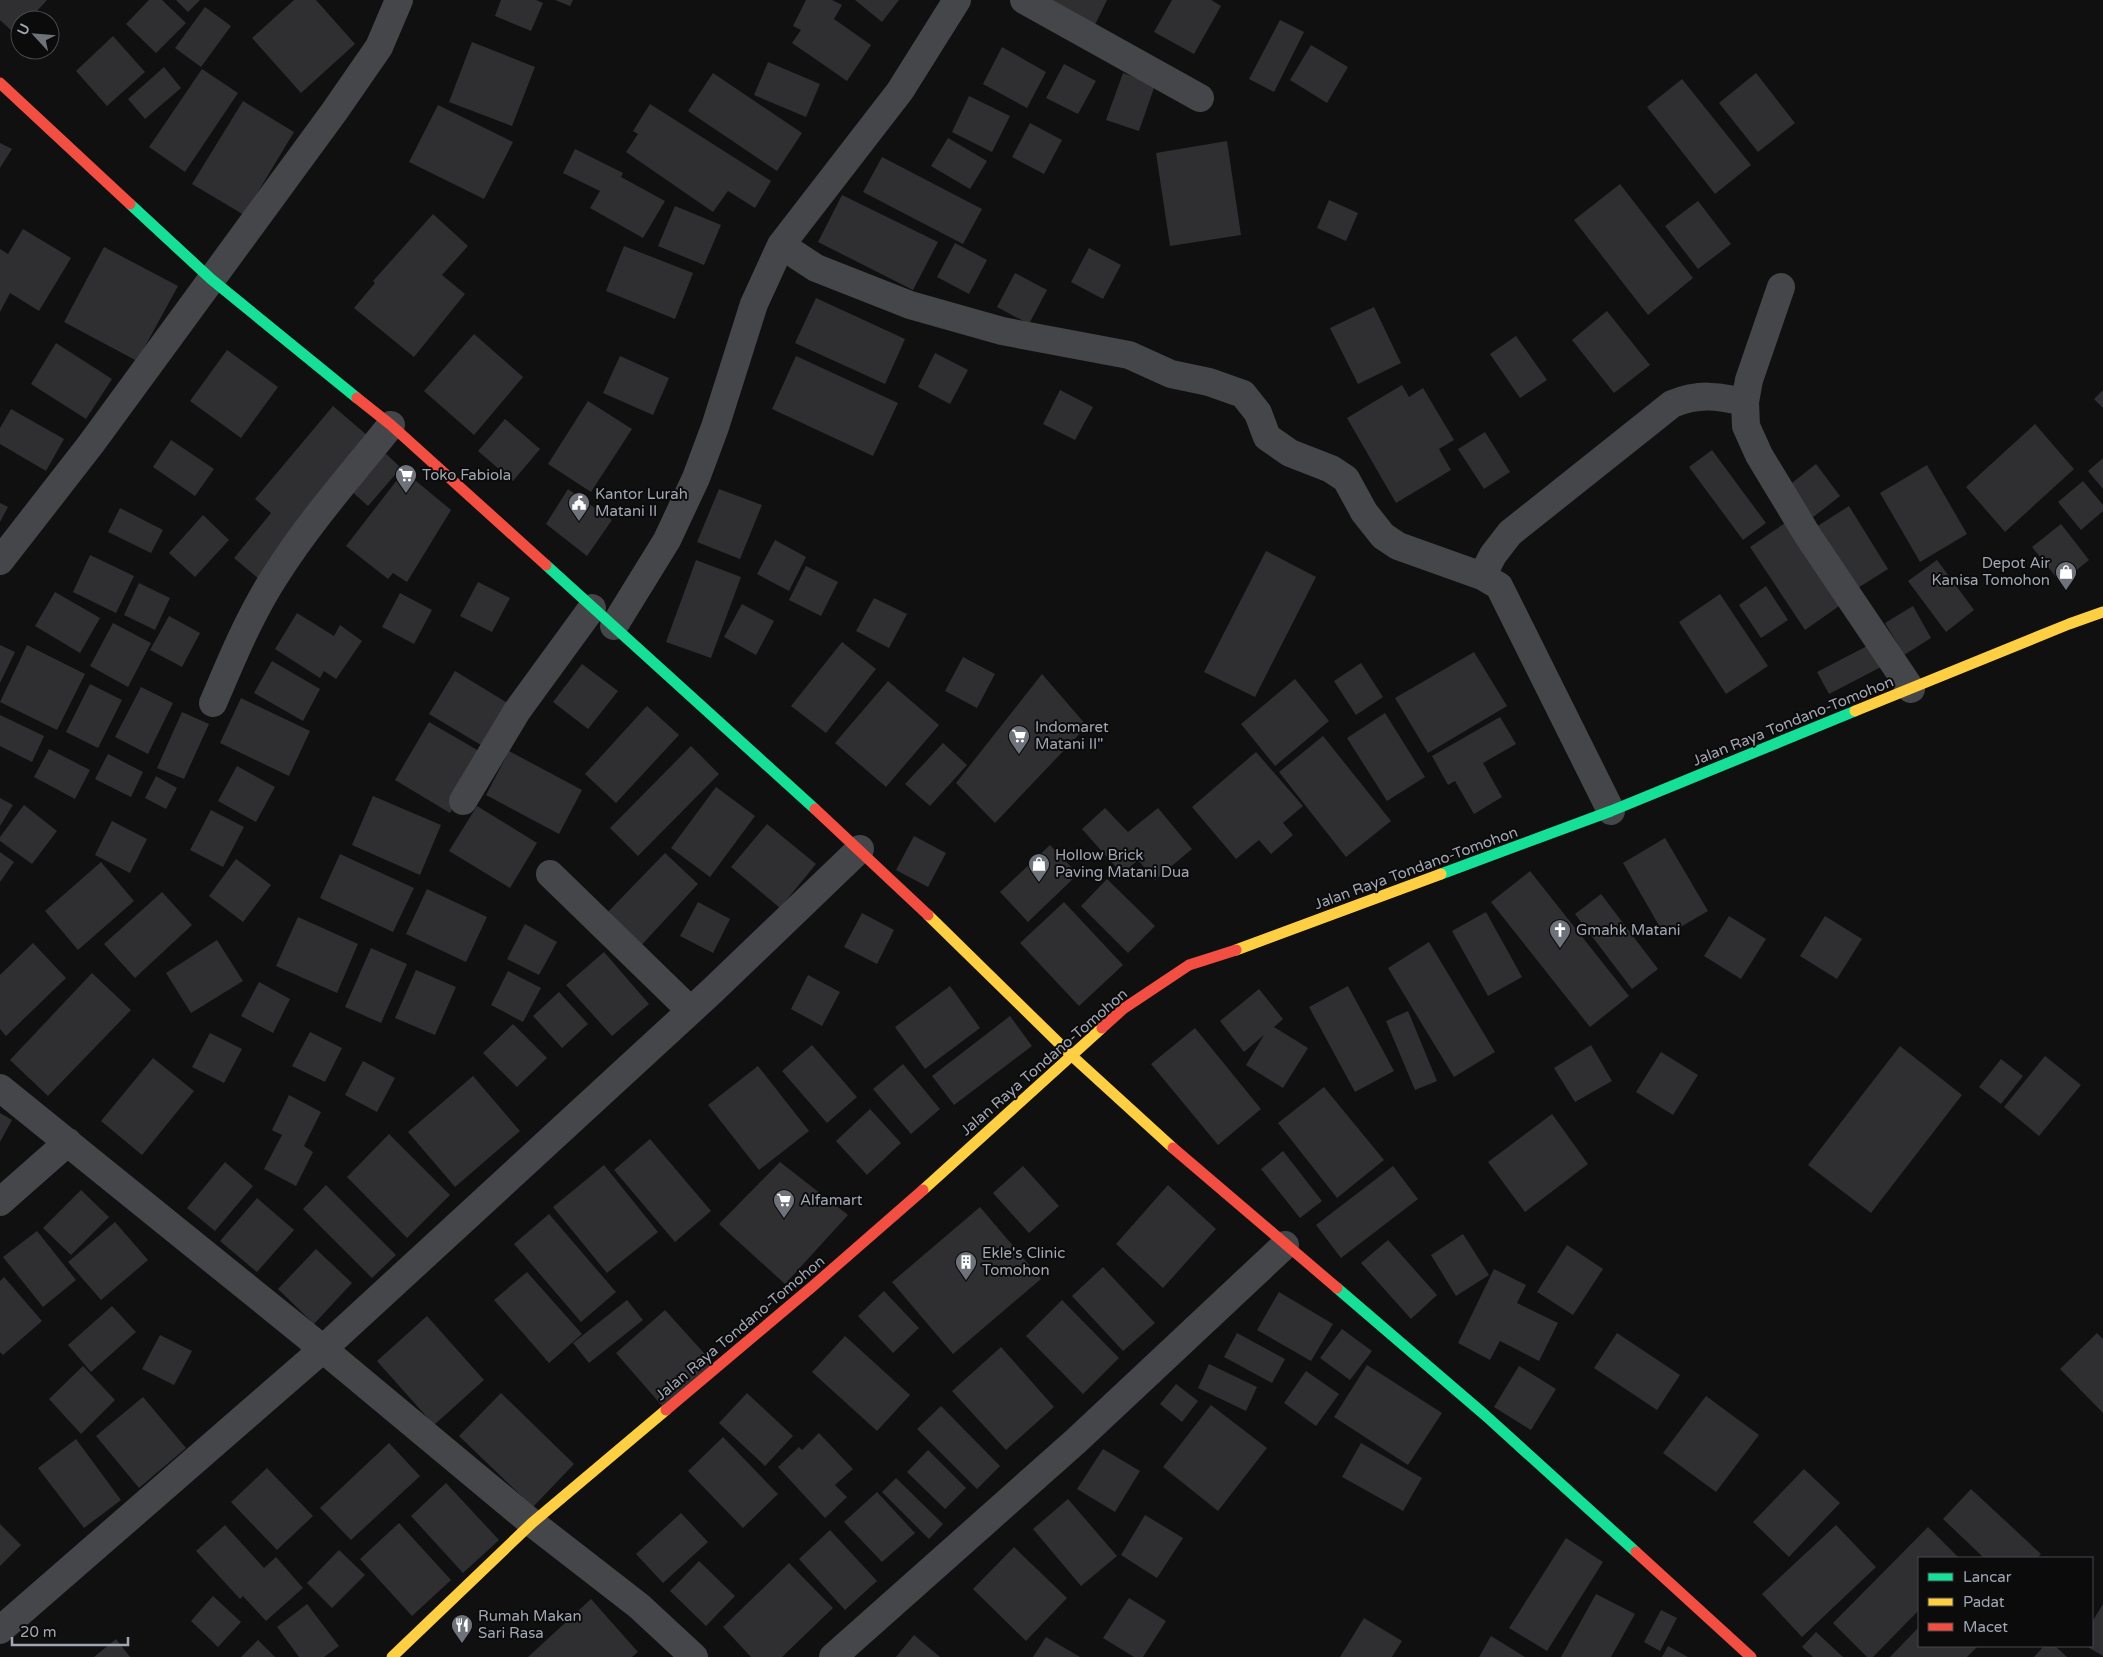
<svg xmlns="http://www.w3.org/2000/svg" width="2103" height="1657" viewBox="0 0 2103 1657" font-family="'Varela Round',sans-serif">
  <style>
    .building { fill: #2f2f31 }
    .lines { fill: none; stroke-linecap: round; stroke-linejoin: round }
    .street { stroke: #454649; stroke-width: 28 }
    .fast { stroke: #16e098; stroke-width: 11 }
    .slow { stroke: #ffcf43; stroke-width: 11 }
    .jam { stroke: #f24e42; stroke-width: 11 }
    .labels { text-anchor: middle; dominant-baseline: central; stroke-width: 4; stroke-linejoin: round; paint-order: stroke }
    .poi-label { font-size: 15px; fill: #a1a6b2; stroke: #0b0b0c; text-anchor: start }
    .street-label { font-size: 15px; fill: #a1a6b2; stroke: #0b0b0c }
  </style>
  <rect width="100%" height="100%" fill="#101011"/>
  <path class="building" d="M0 0H47L29 20H20V30L16 35 0 20Z
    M149 0H162L186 23 156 53 126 24Z
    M176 0H200L188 12Z
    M294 0H316L355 44 301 93 252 38Z
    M501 0H536L543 3 531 31 495 16Z
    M555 0H573L570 6Z
    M806 0H832L842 5 834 19 871 45 847 81 792 43 801 30 793 26Z
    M855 0H899L882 22Z
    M1040 0H1107L1094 27Z
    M1172 0H1211L1221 6 1194 54 1154 32Z
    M205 7 231 26 201 67 175 48Z
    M1280 20 1304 32 1274 92 1249 79Z
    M113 36 145 72 107 106 76 71Z
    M472 42 535 67 512 126 449 102Z
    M1311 45 1348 67 1327 103 1290 80Z
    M1002 47 1046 72 1027 108 983 84Z
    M768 62 820 84 806 117 754 95Z
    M1064 64 1096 81 1078 114 1046 98Z
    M164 67 181 88 145 119 128 99Z
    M202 69 238 93 185 172 149 147Z
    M713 73 802 133 777 171 688 111Z
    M1123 73 1155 85 1139 131 1106 120Z
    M1756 73 1795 123 1758 152 1719 103Z
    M1682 79 1751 165 1715 194 1647 107Z
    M969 96 1010 116 992 152 952 132Z
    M243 101 294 132 244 215 192 184Z
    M650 104 771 181 755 208 728 191 713 212 626 152 638 134 633 131Z
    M438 105 513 142 484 199 409 162Z
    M1030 123 1062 140 1044 174 1012 157Z
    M948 138 987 161 970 189 931 166Z
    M1227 141 1241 235 1170 246 1156 153Z
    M0 143 12 149 0 168Z
    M575 149 623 173 621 177 665 201 643 238 590 208 600 191 563 173Z
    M882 157 982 209 963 244 863 192Z
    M1620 184 1693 278 1648 315 1574 220Z
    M842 195 938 242 913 290 818 242Z
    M1329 200 1358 213 1346 241 1317 228Z
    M1698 201 1731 244 1698 269 1665 226Z
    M675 206 721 225 704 265 658 246Z
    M433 214 468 246 442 275 465 294 414 357 354 308 375 283 373 281Z
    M23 229 71 258 39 311 10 293 0 312V249L8 254Z
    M955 243 987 260 969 294 937 277Z
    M624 246 693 273 675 319 606 291Z
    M104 247 178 286 137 361 64 322Z
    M1089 248 1121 265 1103 299 1071 282Z
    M1015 273 1047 290 1029 324 997 307Z
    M816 298 905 339 885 384 795 343Z
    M1374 307 1401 363 1358 384 1330 328Z
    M1607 311 1650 365 1614 393 1572 340Z
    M474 334 523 377 474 435 424 391Z
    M1516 336 1547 380 1520 398 1490 354Z
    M56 343 112 379 86 419 31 384Z
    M227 350 278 387 241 438 190 401Z
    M935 353 968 370 950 404 918 387Z
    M620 356 669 378 653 415 603 393Z
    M796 356 898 403 873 456 772 409Z
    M1402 385 1409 397 1423 388 1454 440 1439 449 1451 470 1396 503 1347 418Z
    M1060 390 1093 407 1075 440 1043 424Z
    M2103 390V408L2094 399Z
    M588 401 632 429 591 492 548 464Z
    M333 406 375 442 260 580 234 558 271 513 255 499Z
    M11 409 64 439 46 471 0 444V428Z
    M505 419 540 449 513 481 478 451Z
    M2035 424 2074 469 2005 532 1966 487Z
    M1485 432 1510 472 1484 489 1458 449Z
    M171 440 214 469 195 496 153 467Z
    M382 450 401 468 368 506 348 488Z
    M1712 450 1766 523 1743 540 1689 467Z
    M2103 458V489L2088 471Z
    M1816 464 1840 496 1807 522 1783 490Z
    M1927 465 1967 534 1920 562 1880 493Z
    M404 471 451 510 407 582 393 573 388 579 346 546Z
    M2083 481 2103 505V511L2081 530 2058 502Z
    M568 489 612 520 587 556 546 524Z
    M719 489 762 505 740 559 697 542Z
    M0 503 8 507 0 522Z
    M1849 506 1888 569 1853 591 1813 529Z
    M120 508 163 530 151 553 108 532Z
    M203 515 229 540 195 577 169 553Z
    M1788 521 1842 604 1805 630 1750 547Z
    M2061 524 2089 560 2061 583 2032 547Z
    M775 540 806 557 789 591 757 574Z
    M1266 551 1316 577 1255 697 1204 672Z
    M90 555 134 576 116 613 73 592Z
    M696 560 741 577 711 658 666 642Z
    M1937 560 1974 610 1946 632 1908 581Z
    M806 566 838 582 821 616 789 600Z
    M478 582 510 598 492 632 460 616Z
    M139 583 170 598 155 630 124 615Z
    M1766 586 1788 620 1761 638 1739 605Z
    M55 592 100 618 80 653 35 626Z
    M400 593 432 610 414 644 382 627Z
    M1720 594 1768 666 1726 694 1679 622Z
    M874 598 907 614 889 648 856 631Z
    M742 604 774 621 756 655 724 637Z
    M1913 606 1931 638 1904 655 1885 623Z
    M297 613 334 636 340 625 362 641 336 679 324 671 320 678 275 649Z
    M169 616 200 633 182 667 150 650Z
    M113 623 151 643 128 687 90 666Z
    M842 642 876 669 826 733 791 706Z
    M0 645 15 652 0 683Z
    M27 645 85 674 57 730 0 702Z
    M1869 645 1881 667 1829 694 1817 672Z
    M1474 652 1507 706 1428 753 1395 698Z
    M963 657 995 674 977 708 945 691Z
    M272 661 320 689 303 721 254 693Z
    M1361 663 1383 697 1356 715 1334 681Z
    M582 664 618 691 588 729 553 702Z
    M455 671 511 705 486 748 429 714Z
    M1042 674 1087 726 995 823 956 783Z
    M1295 679 1329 721 1275 766 1241 724Z
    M888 681 939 725 886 787 835 743Z
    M90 684 122 700 98 748 66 732Z
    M141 687 173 703 148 754 115 737Z
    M241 698 310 731 289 776 220 743Z
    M647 706 679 735 616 803 585 774Z
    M182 712 209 724 184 779 157 768Z
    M1385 713 1425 777 1387 801 1347 738Z
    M0 715 44 736 32 762 0 746Z
    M1500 717 1516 744 1483 763 1502 797 1474 814 1455 781 1448 785 1432 756Z
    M429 722 484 754 450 813 395 780Z
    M1323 736 1391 821 1346 857 1279 772Z
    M943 743 967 765 930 806 905 784Z
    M691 746 719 774 638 856 610 828Z
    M49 749 90 770 75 799 34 777Z
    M509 751 582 790 559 834 486 795Z
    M1256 752 1303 806 1283 823 1293 835 1271 854 1259 840 1236 859 1192 807Z
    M108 754 143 772 131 797 95 779Z
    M237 766 275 787 256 822 218 801Z
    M156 776 177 788 166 809 145 798Z
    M716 787 755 816 710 877 671 848Z
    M373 796 441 825 420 875 352 845Z
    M0 798 13 805 0 826Z
    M24 805 57 831 32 864 0 841V837Z
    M477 806 537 843 510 888 449 851Z
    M1105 808 1128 832 1158 808 1192 849 1155 880 1138 860 1122 874 1082 829Z
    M211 810 244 827 223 867 190 850Z
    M112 821 147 839 130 873 95 855Z
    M767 824 816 864 780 908 731 867Z
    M914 836 946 853 928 887 896 870Z
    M1665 838 1708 911 1665 936 1623 863Z
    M1050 845 1078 874 1028 922 1000 892Z
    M0 852 14 862 0 882Z
    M665 853 698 884 636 951 602 918Z
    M340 854 414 888 393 932 320 898Z
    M236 859 271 885 243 922 209 896Z
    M101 862 134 901 78 950 45 911Z
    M1530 871 1629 996 1590 1027 1491 902Z
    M1107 879 1155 926 1128 953 1081 906Z
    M427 889 487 917 466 962 406 934Z
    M162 892 192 925 135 978 104 944Z
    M1601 894 1658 969 1632 989 1575 914Z
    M698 902 730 919 713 953 680 936Z
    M1064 902 1123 965 1079 1006 1020 943Z
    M1486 912 1522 977 1488 996 1452 931Z
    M862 913 894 930 877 964 844 947Z
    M1729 916 1766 939 1741 979 1704 956Z
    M1825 916 1862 939 1837 979 1800 956Z
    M298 917 358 944 337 993 276 966Z
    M525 924 557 942 539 975 507 959Z
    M217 940 243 981 191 1013 166 973Z
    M1429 942 1495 1052 1454 1077 1388 968Z
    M33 943 66 978 6 1036 0 1029V975Z
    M371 948 407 964 381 1023 345 1007Z
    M604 952 649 1004 612 1036 566 985Z
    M416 970 456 987 435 1035 395 1018Z
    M508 971 541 988 523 1022 491 1005Z
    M92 973 131 1010 48 1096 10 1060Z
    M808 975 840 992 822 1026 791 1009Z
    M259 982 290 999 273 1033 241 1016Z
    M950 986 980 1028 925 1069 895 1027Z
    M1348 986 1394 1071 1355 1092 1309 1007Z
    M1259 989 1283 1019 1274 1027 1308 1048 1283 1088 1246 1065 1264 1035 1244 1052 1220 1021Z
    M559 992 588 1024 562 1048 533 1016Z
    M1408 1011 1437 1081 1415 1090 1386 1021Z
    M1010 1016 1032 1046 954 1105 932 1076Z
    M513 1024 547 1058 517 1087 483 1053Z
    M1195 1028 1261 1109 1218 1145 1151 1064Z
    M310 1032 342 1048 325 1082 292 1066Z
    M210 1033 242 1049 224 1083 192 1067Z
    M812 1045 857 1097 827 1123 782 1071Z
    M1591 1045 1612 1081 1575 1102 1554 1068Z
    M1900 1046 1962 1095 1871 1213 1808 1165Z
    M1661 1052 1698 1075 1673 1115 1636 1092Z
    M2045 1056 2081 1085 2039 1136 2004 1107Z
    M153 1058 194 1091 142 1155 101 1121Z
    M2001 1059 2023 1076 2001 1104 1979 1087Z
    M363 1061 395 1078 377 1112 345 1095Z
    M903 1064 940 1109 911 1134 873 1089Z
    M758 1066 809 1131 759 1170 708 1105Z
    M473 1076 520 1131 455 1187 408 1132Z
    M1324 1087 1384 1160 1337 1198 1278 1123Z
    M289 1095 321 1112 304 1146 313 1152 296 1186 264 1169 282 1135 272 1130Z
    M870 1109 901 1143 867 1175 836 1141Z
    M0 1113 12 1120 0 1142Z
    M1552 1114 1588 1164 1525 1212 1488 1162Z
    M389 1134 450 1195 407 1238 347 1177Z
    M650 1139 711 1211 675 1242 614 1170Z
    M1283 1151 1322 1201 1300 1218 1261 1169Z
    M225 1162 253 1186 215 1231 187 1208Z
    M780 1162 848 1215 785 1284 719 1224Z
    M604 1165 658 1232 607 1273 553 1207Z
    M1023 1166 1059 1206 1029 1233 993 1193Z
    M1393 1166 1418 1199 1341 1258 1316 1225Z
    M326 1185 396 1255 372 1278 303 1209Z
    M1168 1185 1216 1229 1163 1288 1116 1244Z
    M81 1190 109 1217 71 1255 43 1228Z
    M257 1198 294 1230 257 1272 220 1241Z
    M980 1207 1041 1279 953 1354 892 1282Z
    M549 1214 616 1292 581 1322 514 1244Z
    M115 1222 148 1260 101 1300 68 1262Z
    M37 1231 76 1280 43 1307 3 1257Z
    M1463 1234 1489 1275 1456 1296 1431 1255Z
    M1388 1240 1437 1295 1411 1319 1361 1263Z
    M1567 1245 1603 1269 1573 1315 1537 1292Z
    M316 1249 352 1283 314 1324 278 1289Z
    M1103 1267 1155 1323 1123 1351 1072 1296Z
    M1494 1269 1526 1285 1517 1303 1558 1323 1539 1361 1500 1341 1490 1360 1458 1343Z
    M527 1272 582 1334 549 1363 494 1300Z
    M4 1277 42 1321 3 1355 0 1352V1281Z
    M884 1291 919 1328 893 1353 858 1316Z
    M1279 1292 1333 1324 1311 1361 1257 1330Z
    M627 1300 643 1320 589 1363 573 1343Z
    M1062 1300 1119 1358 1083 1394 1026 1336Z
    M112 1306 136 1332 91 1372 68 1345Z
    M665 1310 713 1363 663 1407 616 1353Z
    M427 1316 484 1380 434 1425 377 1361Z
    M1342 1329 1372 1351 1350 1380 1320 1358Z
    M1237 1333 1285 1359 1272 1383 1224 1357Z
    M1617 1333 1680 1375 1657 1410 1594 1368Z
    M2097 1333 2103 1339V1413L2060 1369Z
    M160 1335 192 1351 174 1385 142 1369Z
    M845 1336 910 1395 877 1431 812 1372Z
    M1001 1347 1054 1407 1006 1450 952 1391Z
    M1209 1364 1257 1387 1246 1411 1198 1388Z
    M1367 1365 1442 1413 1408 1465 1334 1417Z
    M83 1366 115 1400 81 1434 49 1399Z
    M1519 1366 1556 1389 1531 1430 1494 1407Z
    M1306 1371 1339 1394 1316 1426 1284 1403Z
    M1176 1384 1198 1401 1182 1422 1160 1404Z
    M501 1393 574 1464 533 1507 459 1436Z
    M747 1393 793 1436 765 1466 719 1423Z
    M1706 1396 1759 1435 1716 1492 1663 1453Z
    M143 1397 186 1448 139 1488 96 1436Z
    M1211 1405 1267 1448 1218 1511 1163 1467Z
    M941 1406 1000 1466 977 1489 917 1429Z
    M819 1433 853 1469 835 1485 847 1497 825 1518 778 1467 799 1447 802 1450Z
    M723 1437 778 1494 743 1528 688 1471Z
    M76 1439 121 1500 84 1528 38 1468Z
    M389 1443 420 1476 351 1540 320 1508Z
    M1361 1443 1422 1478 1403 1511 1342 1477Z
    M1103 1449 1140 1471 1115 1512 1077 1489Z
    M928 1450 966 1488 945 1509 907 1472Z
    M267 1468 313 1516 277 1550 231 1502Z
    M1804 1469 1840 1503 1789 1557 1753 1522Z
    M896 1478 943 1524 929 1539 882 1492Z
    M446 1483 499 1540 463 1573 411 1516Z
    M1971 1489 2041 1554 2037 1558H1984L1943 1519Z
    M877 1492 915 1533 882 1562 844 1522Z
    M1068 1499 1117 1556 1081 1586 1033 1529Z
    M681 1513 708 1542 663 1583 636 1554Z
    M1145 1515 1183 1538 1157 1578 1121 1555Z
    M399 1523 451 1580 412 1616 360 1559Z
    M0 1524 21 1545 0 1566Z
    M225 1525 264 1568 276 1557 303 1588 266 1621 243 1596 240 1599 196 1551Z
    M1836 1525 1876 1567 1802 1637 1762 1594Z
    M1928 1527 1959 1558H1919V1610L1873 1657H1867L1833 1623Z
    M830 1530 877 1581 845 1610 799 1559Z
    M1566 1538 1603 1562 1547 1651 1509 1628Z
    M1014 1547 1067 1598 1026 1641 973 1589Z
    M339 1550 365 1575 332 1608 307 1583Z
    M699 1561 735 1596 706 1626 670 1591Z
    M789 1563 833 1608 782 1657H751L723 1627Z
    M1596 1594 1635 1614 1611 1657H1561Z
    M213 1596 241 1622 218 1647 191 1621Z
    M1129 1598 1166 1621 1143 1657H1134L1103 1638Z
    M591 1599 638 1652 632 1657H528Z
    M307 1604 339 1646 324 1657H299L277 1627Z
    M2103 1604V1656L2086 1646H2092V1622Z
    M1661 1610 1677 1618 1660 1651 1644 1642Z
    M1364 1618 1402 1641 1392 1657H1340Z
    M1919 1627V1646H1978L1967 1657H1890Z
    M1816 1632 1843 1657H1813L1802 1647Z
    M914 1635 940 1657H896Z
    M1491 1636 1525 1657H1479Z
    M1046 1637 1080 1657H1033Z
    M116 1639 130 1657H94Z
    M258 1640 275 1657H241Z
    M1668 1646 1688 1657H1662Z
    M2044 1646H2055L2067 1657H2034Z"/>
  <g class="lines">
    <path class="street" d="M1024 0 1200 98
      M781 245 816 268 910 305 1002 331 1129 355 1171 374 1209 382 1243 394 1258 413 1267 437 1290 453 1331 469 1346 479 1364 512 1383 536 1398 546 1482 576 1499 586 1611 811
      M1781 287 1749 380 1745 402 1746 426 1759 455 1808 536 1911 689
      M0 561 91 444 334 112 379 47 399 0
      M1482 576 1493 555 1510 533 1672 404C1700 393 1716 396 1745 402
      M614 626 667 540 696 478 715 427 754 304 781 245 900 91 957 0
      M213 703C232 659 250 614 277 573 310 521 352 474 391 425
      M463 801 517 711 592 608
      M550 874 690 1010
      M0 1088 323 1349 532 1523 639 1606 694 1657
      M0 1202 68 1142
      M0 1630 323 1349 712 991 860 849
      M833 1657 1076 1441 1285 1245"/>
    <path class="fast" d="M130 204 211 279 357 398
      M546 565 815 809
      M1441 874 1611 811 1855 711
      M1337 1288 1485 1415 1636 1552"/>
    <path class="slow" d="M1855 711 2069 624 2103 612
      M928 915 1071 1055 1173 1148
      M1236 950 1441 874
      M923 1190 1102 1028
      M392 1657 532 1523 666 1410"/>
    <path class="jam" d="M0 83 130 204
      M357 398 391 425 546 565
      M815 809 928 915
      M1102 1028 1123 1009 1189 965 1236 950
      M1173 1148 1337 1288
      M666 1410 813 1286 923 1190
      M1636 1552 1751 1657"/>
  </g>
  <defs>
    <g id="supermarket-pin" transform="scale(1.125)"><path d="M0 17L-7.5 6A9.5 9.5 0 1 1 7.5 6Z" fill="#6e727a" stroke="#0b0b0c"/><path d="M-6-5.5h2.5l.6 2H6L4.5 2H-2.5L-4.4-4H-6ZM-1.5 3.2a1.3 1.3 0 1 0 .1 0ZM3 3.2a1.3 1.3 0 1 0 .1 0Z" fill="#fff"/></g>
    <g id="civic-pin" transform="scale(1.125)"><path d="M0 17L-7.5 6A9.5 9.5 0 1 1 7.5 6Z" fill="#6e727a" stroke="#0b0b0c"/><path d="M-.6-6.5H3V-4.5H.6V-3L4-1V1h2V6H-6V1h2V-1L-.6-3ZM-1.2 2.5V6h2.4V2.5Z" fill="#fff"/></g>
    <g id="shop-pin" transform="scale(1.125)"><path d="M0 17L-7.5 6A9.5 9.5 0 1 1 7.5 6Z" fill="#6e727a" stroke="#0b0b0c"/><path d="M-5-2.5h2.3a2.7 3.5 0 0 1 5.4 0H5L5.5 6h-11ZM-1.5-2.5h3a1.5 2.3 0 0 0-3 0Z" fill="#fff"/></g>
    <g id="church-pin" transform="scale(1.125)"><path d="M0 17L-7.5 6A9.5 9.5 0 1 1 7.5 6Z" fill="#6e727a" stroke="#0b0b0c"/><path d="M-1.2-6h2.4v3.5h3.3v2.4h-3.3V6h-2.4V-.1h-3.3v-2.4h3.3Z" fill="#fff"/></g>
    <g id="building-pin" transform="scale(1.125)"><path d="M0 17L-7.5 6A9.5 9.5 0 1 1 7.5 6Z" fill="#6e727a" stroke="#0b0b0c"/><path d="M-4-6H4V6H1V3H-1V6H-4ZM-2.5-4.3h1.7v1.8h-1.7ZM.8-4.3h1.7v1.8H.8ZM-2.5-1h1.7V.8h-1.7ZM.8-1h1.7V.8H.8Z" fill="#fff"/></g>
    <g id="restaurant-pin" transform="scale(1.125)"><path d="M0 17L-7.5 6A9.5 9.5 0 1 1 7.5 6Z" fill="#6e727a" stroke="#0b0b0c"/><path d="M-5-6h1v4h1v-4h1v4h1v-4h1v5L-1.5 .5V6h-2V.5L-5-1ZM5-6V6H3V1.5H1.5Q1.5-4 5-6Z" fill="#fff"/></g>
  </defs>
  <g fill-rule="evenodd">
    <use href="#supermarket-pin" x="406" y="475"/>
    <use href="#civic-pin" x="579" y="503"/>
    <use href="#shop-pin" x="2066" y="572"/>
    <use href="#supermarket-pin" x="1019" y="736"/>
    <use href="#shop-pin" x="1039" y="864"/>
    <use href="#church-pin" x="1560" y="930"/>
    <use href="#supermarket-pin" x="784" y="1200"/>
    <use href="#building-pin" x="966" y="1262"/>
    <use href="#restaurant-pin" x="462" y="1625"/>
  </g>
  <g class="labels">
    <g class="poi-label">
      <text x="422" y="475">Toko Fabiola</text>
      <text x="595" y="494">Kantor Lurah<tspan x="595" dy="17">Matani II</tspan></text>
      <text x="2050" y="563" text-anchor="end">Depot Air<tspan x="2050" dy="17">Kanisa Tomohon</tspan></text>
      <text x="1035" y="727">Indomaret<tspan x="1035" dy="17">Matani II"</tspan></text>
      <text x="1055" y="855">Hollow Brick<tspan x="1055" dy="17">Paving Matani Dua</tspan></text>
      <text x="1576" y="930">Gmahk Matani</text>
      <text x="800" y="1200">Alfamart</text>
      <text x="982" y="1253">Ekle's Clinic<tspan x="982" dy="17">Tomohon</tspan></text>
      <text x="478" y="1616">Rumah Makan<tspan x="478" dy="17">Sari Rasa</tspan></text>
    </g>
    <g class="street-label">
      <text transform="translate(1793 721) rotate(-22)">Jalan Raya Tondano-Tomohon</text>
      <text transform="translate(1416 868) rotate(-20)">Jalan Raya Tondano-Tomohon</text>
      <text transform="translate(1044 1062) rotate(-41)">Jalan Raya Tondano-Tomohon</text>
      <text transform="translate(740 1328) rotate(-40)">Jalan Raya Tondano-Tomohon</text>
    </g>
  </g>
  <rect x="1918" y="1557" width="175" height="90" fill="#0b0b0c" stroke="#47494e"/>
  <rect x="1928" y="1573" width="25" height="8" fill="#16e098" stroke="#47494e"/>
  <text x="1963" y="1582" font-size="15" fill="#a1a6b2">Lancar</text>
  <rect x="1928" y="1598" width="25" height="8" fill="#ffcf43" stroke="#47494e"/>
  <text x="1963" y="1607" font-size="15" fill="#a1a6b2">Padat</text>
  <rect x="1928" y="1623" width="25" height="8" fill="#f24e42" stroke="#47494e"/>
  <text x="1963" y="1632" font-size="15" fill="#a1a6b2">Macet</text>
  <g transform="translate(35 35) rotate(296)"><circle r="24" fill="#0b0b0c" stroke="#47494e"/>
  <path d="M0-4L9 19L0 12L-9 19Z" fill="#6e727a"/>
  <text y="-8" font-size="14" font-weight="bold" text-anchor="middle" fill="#a1a6b2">U</text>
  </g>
  <path d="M12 1637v8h116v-8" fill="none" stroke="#a1a6b2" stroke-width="2.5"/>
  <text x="20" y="1637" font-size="15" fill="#a1a6b2" stroke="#0b0b0c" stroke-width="4" paint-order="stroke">20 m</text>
</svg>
